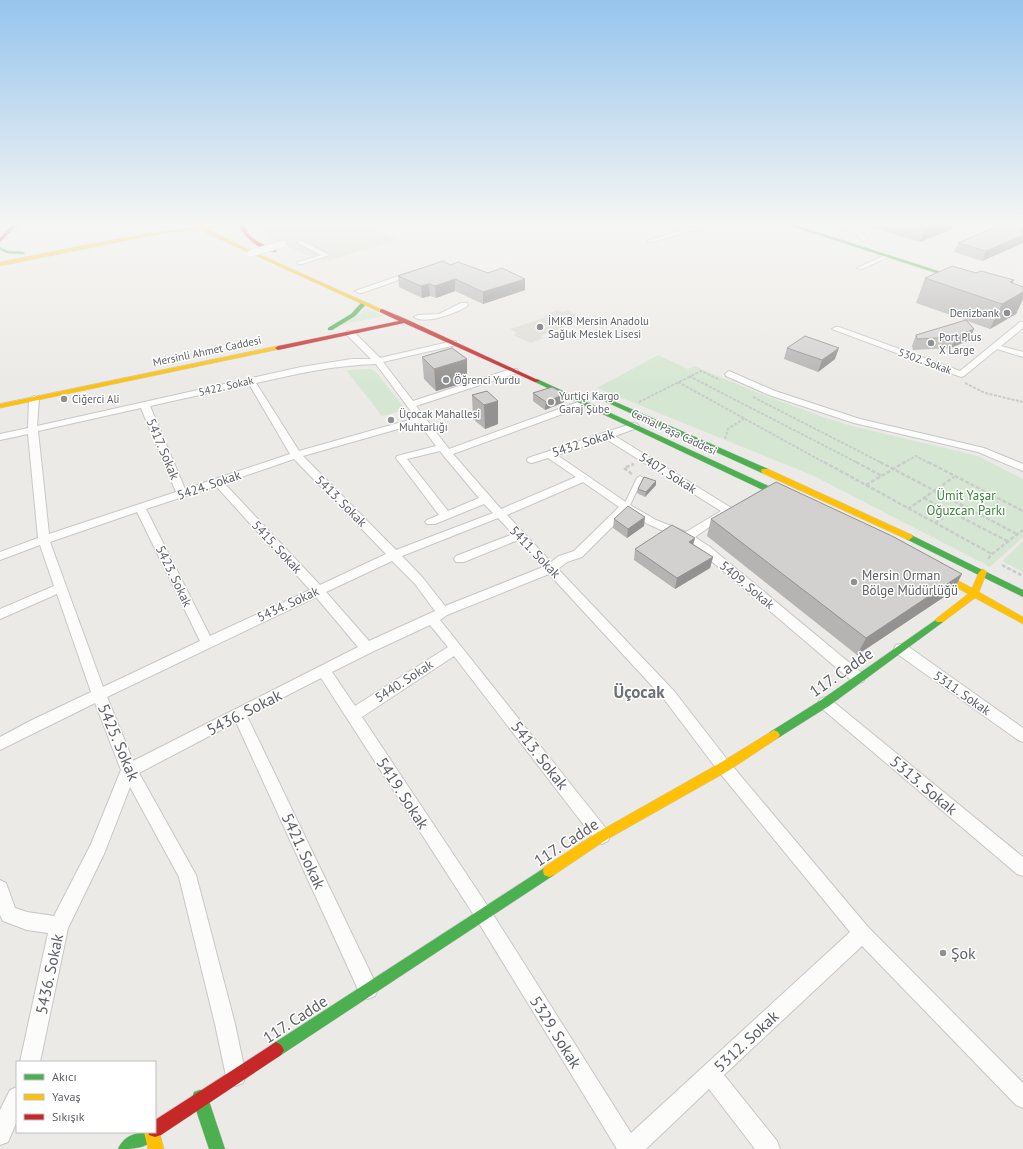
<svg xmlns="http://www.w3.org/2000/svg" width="1023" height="1149" viewBox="0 0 1023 1149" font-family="'PT Sans',sans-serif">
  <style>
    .education { fill: #dfdcd6 }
    .green { fill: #d5e7d2 }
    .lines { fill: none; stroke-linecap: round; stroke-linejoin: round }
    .lane-casing { stroke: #c7c7c7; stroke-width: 2 }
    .street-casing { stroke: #c7c7c7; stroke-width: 2 }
    .fast-casing { stroke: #c8c8c8; stroke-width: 1 }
    .slow-casing { stroke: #c8c8c8; stroke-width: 1 }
    .jam-casing { stroke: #c8c8c8; stroke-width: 1 }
    .path-far1 { stroke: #c8ccca; stroke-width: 2; stroke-dasharray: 3 1.5; stroke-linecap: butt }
    .path { stroke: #c8ccca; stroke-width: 2.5; stroke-dasharray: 4 2; stroke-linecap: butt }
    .lane { fill: #fcfcfb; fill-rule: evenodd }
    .street { fill: #fcfcfb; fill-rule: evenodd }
    .fast { fill: #4caf50; fill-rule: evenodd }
    .slow { fill: #ffc107; fill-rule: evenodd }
    .jam { fill: #c62828; fill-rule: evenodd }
    .street-bridge-casing { stroke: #c7c7c7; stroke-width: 8; stroke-linecap: butt }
    .street-bridge { stroke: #fcfcfb; stroke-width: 7 }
    .wall { fill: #b5b4b2 }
    .shaded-wall { fill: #939291 }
    .building { fill: #d2d1cf; stroke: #939291 }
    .poi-dot { fill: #8e9092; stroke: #fff; stroke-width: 1.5 }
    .labels { text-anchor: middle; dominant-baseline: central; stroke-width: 3; stroke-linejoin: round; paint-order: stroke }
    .far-poi-label { font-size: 11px; fill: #5c5f64; stroke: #fff; text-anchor: start }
    .far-street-label { font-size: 11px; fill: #5c5f64; stroke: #fff }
    .street-label { font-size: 13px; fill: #5c5f64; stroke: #fff }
    .park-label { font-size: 13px; fill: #3b843e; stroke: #fff }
    .poi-label { font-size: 13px; fill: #5c5f64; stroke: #fff; text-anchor: start }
    .near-street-label { font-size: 16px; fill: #5c5f64; stroke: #fff }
    .near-poi-label { font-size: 16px; fill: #5c5f64; stroke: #fff; text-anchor: start }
    .district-label { font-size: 17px; font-weight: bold; fill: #6d7176; stroke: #fff }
  </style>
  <rect width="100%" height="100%" fill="#eceae6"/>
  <path class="education" d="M254 224H365L397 240 324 262 275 241Z
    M557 310 563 312 567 310 587 320 580 323 577 322 540 336 543 338 531 343 513 335 517 333 510 329 546 317 544 316Z"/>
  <path class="green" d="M367 309 383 316 340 325Z
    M658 355 688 369 694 366 766 396 826 418 852 426 978 456 1023 479V537L990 567 814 476 597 388Z
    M370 369 375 371 406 410 382 416 346 370Z
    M1023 541V572L1002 561Z"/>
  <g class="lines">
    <g class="lane-casing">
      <path id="lane" d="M23 224H31L15 227 13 226Z
        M640 476 643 478 629 507 626 509 624 508 623 507 637 478Z"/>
    </g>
    <g class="street-casing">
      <path id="street" d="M704 224H714L652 242 647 241Z
        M827 224H837L861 232 867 240 862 241 857 234Z
        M298 241H302L330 255 302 264H298V262L321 255 298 243Z
        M886 255 891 256 862 269 857 268Z
        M413 271 415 272V274L362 293H359L355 291Z
        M461 303H467L468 305C459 313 424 325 414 317L418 315 439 314Z
        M1020 322H1023V328L1001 346 1023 352V357L997 349 964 376 961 377 832 329 836 327H839L960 371Z
        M347 331H353L380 358 453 341H456V345L383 362 413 401 511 369H517L518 371 517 373 416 406 449 449 581 401H587L589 403 587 405 453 454 501 509 576 477 548 458 532 463 528 462 527 460 528 458 634 423 637 424 639 426 637 428 615 436 733 509 734 511 733 513 728 514 695 537 710 547 863 674 865 678 863 682 858 683 853 682 702 553 683 540 648 524 627 512 582 557 567 562 558 569 674 691 729 762 868 927 1023 1083V1108L1016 1105 862 946 724 1075 777 1141 780 1149H755L709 1089 646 1149H617L477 920 321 678 247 716 375 982 378 989 375 996 368 999 361 996 236 722 139 773 196 875 235 1024 246 1076 243 1083 236 1086 229 1083 226 1076 215 1024 179 877 130 787 104 854 68 928 40 1062H20L48 933 27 930 3 921 0 915V880L6 883 15 908 27 912 54 916 91 844 121 770 95 703 0 750V737L32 720 91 692 57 594 0 619V609L54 586 40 545 0 560V552L38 538 28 434 0 440V434L28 428 29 399 34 396 39 399 37 426 301 367 352 359H371L347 335ZM376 364 416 418 299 451 256 383C296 374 335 365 376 364ZM249 384 290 454 185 489 150 406ZM141 408 176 492 49 534 38 431ZM419 423 436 446 397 456 396 458 439 515 427 520 425 522 427 524H435L484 504 493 513 396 550 303 456ZM606 439 721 511 686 532 656 520 630 505 557 455ZM440 451 443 455 479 498 448 511 407 459ZM294 459 386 554 320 585 224 483ZM583 482 619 507 574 551 559 556 551 562 507 515ZM216 486 310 590 210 636 146 509ZM137 512 200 641 103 687 50 542ZM498 518 513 534 456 556 454 559 456 562H464L518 540 543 567 445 606 423 578 402 556ZM392 561 415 584 435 611 369 641 326 592ZM549 574 664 699 719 772 850 932 631 1133 489 908 362 717 454 656 596 841 602 844 608 841 610 836 608 831 440 620 447 615ZM316 597 358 647 133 761 107 697ZM430 625 448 647 355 706 332 672 372 652Z
        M729 371 775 391 860 419 984 448 1023 464V471L978 452 854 423 769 395 726 376 725 374Z
        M901 644 906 645 1023 728V742L1018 740 896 653 894 649 896 645Z
        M825 697 830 699 1023 857V876L1017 874 820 707 818 703 820 699Z
        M17 1087V1121L8 1142 0 1145V1110L10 1090Z"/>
    </g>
    <g class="fast-casing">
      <path id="fast" d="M785 224H792L966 280 961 281Z
        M0 247 8 251 23 252 25 253 23 254 7 253 0 250Z
        M362 302 367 303 355 316 332 330H328V328L351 314Z
        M537 379 788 495 789 497 788 499H782L535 382 534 381Z
        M595 393 768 469 769 471 768 473H762L593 396V394Z
        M909 534 1023 590V597L906 539 905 537 906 535Z
        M940 617 943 618 945 620 943 622 829 706 778 738 774 740 770 738 768 735 770 732 821 700Z
        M549 865 554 867 555 871 554 875 281 1055 276 1058 271 1055 268 1050 271 1045Z
        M200 1090 206 1092 225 1149H209L192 1098 194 1092Z
        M155 1126 158 1132C151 1149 134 1149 118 1149 125 1133 140 1132 155 1132Z"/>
    </g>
    <g class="slow-casing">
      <path id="slow" d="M200 224H204L206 226H214V228L208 229 243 247 385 311 380 312 206 233 203 229 163 233 0 266V262C67 249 133 234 201 227Z
        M278 346 280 347V349L0 408V404Z
        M762 469H768L912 535 913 537 909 540 906 539 762 473 761 471Z
        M983 569 987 572 979 592 1023 617V624L975 598 943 622H937L935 620 937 618 968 594 934 575 933 573 934 571H940L972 588 979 572Z
        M774 730 778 732 780 735 778 738 728 771 606 840 554 875 549 877 544 875 543 871 544 867 598 832 720 763Z
        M155 1125 158 1126 164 1149H148L144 1132H155Z"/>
    </g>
    <g class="jam-casing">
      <path id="jam" d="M13 224H18L0 242V238Z
        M239 224H243C248 239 262 244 276 250V252C261 252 243 237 239 224Z
        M382 309 408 320 540 381 535 382 404 323 278 350 275 348 278 346 399 321 380 312V310Z
        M276 1042 281 1045 284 1050 281 1055 161 1135 155 1137 149 1135 148 1132H155V1120Z"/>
    </g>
    <path class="path-far1" d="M689 376 858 463
      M678 382 825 463
      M965 383 985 393 1023 402
      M753 397 882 463
      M639 402 701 371 720 380
      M725 439 728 429 745 418
      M903 463 916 456 929 463"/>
    <path class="path" d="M824 462 992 554
      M856 462 882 476
      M880 462 1017 534
      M928 462 1023 511
      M632 474 624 468 634 464
      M866 485 905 462
      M924 498 1009 542
      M908 509 954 477
      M935 523 962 505
      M988 559 992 554 1023 530
      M1002 565 1023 576"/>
    <use href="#lane" class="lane"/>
    <use href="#street" class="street"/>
    <use href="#fast" class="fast"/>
    <use href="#slow" class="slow"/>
    <use href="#jam" class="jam"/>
    <g class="street-bridge-casing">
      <path id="street-bridge" d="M251 253 283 244"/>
    </g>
    <use href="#street-bridge" class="street-bridge"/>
  </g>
  <path class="wall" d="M860 224H954L952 229 920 242Z
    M1023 227V243L982 261 954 252 958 243Z
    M451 265 488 273 525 279V290L483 304 455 291 436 298 430 296 422 298 399 287 398 276Z
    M925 278 1013 283 1023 287V299L1016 314 990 329 967 321 974 329 969 340 951 348 913 350 912 346 916 335 965 320 916 303Z
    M787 348 835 359 818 372 784 359Z
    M422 357 467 382 436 391 424 379Z
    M487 391 498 424 485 429 473 419 472 395Z
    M533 393 564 402 545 410 533 401Z
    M656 481V485L645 497 637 493 638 489Z
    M614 519 644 526 627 538 613 528Z
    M711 519 962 574 953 591 857 655 707 536Z
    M695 538 693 544 713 557 710 568 675 589 634 560 635 549Z"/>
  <path class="shaded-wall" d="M938 224H954L952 229 920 242 925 229Z
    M1023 229V243L982 261 986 251 1019 230Z
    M455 279V291L436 298 435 286Z
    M525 279V290L483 304V292Z
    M1014 280 1005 302 1023 292V299L1016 314 990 329 1002 304 1010 282Z
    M429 284 430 296 422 298 421 286Z
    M974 329 969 340 951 348 955 337Z
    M839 348 835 359 818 372 822 360Z
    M467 359V382L436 391 434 369Z
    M565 394 564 402 545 410 546 402Z
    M498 401V424L485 429 484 405Z
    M656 481V485L645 497 646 492Z
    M645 517 644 526 627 538 628 529Z
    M695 538 692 549 689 542Z
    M713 557 710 568 675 589 677 578Z
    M962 574 953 591 857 655 866 638Z"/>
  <path class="building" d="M906 224H938L925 229Z
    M1003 224H1013L1023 227V229L1019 230 1023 232V235L986 251 958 243Z
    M443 261 451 265 458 262 488 273 502 268 525 279 483 292 455 279 435 286 429 284 421 286 398 276Z
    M952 266 976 273 981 271 1014 280 1010 282 1023 287V292L1002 304 925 278Z
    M966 320 974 329 955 337 917 339 916 335Z
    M805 336 839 348 822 360 787 348Z
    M452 348 467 359 434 369 422 357Z
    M552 387 565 394 546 402 533 393Z
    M487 391 498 401 484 405 472 395Z
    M644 477 656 481 646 492 638 489Z
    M776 482 892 536 962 574 866 638 711 519Z
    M628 506 645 517 628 529 614 519Z
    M672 525 695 538 689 542 713 557 677 578 635 549Z"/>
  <linearGradient id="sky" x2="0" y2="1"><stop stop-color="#96c4ed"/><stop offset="0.58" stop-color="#f6f6f4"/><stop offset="1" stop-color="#f6f6f4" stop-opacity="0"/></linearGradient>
  <rect width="1023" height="385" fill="url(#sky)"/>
  <g class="poi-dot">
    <circle cx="1007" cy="313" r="4"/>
    <circle cx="540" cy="327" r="4"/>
    <circle cx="931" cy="343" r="4"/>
    <circle cx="446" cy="380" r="4"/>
    <circle cx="64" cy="399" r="4"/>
    <circle cx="551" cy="402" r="4"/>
    <circle cx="391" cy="420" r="4"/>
    <circle cx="854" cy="582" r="4"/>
    <circle cx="943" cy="953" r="4"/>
  </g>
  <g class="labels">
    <g class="far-poi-label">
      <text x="999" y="313" text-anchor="end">Denizbank</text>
      <text x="548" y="321">İMKB Mersin Anadolu<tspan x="548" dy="13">Sağlık Meslek Lisesi</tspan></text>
      <text x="939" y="337">Port Plus<tspan x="939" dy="13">X Large</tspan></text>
      <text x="454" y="380">Öğrenci Yurdu</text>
      <text x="559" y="396">Yurtiçi Kargo<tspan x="559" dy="13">Garaj Şube</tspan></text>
      <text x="72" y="399">Ciğerci Ali</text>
      <text x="399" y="414">Üçocak Mahallesi<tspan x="399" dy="13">Muhtarlığı</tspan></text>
    </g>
    <g class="far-street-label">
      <text transform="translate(207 351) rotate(-12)">Mersinli Ahmet Caddesi</text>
      <text transform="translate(925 361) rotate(20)">5302. Sokak</text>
      <text transform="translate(226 386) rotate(-13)">5422. Sokak</text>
      <text transform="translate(674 432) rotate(25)">Cemal Paşa Caddesi</text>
    </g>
    <g class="street-label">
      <text transform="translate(583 443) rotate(-18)">5432 Sokak</text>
      <text transform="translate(163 449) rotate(67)">5417. Sokak</text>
      <text transform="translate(668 473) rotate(32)">5407. Sokak</text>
      <text transform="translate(209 485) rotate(-19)">5424. Sokak</text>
      <text transform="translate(341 501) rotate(45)">5413. Sokak</text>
      <text transform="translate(277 547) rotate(47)">5415. Sokak</text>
      <text transform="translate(535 552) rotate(46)">5411. Sokak</text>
      <text transform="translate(174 576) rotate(64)">5423. Sokak</text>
      <text transform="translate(747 585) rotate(40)">5409. Sokak</text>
      <text transform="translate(288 604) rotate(-25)">5434. Sokak</text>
      <text transform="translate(404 681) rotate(-33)">5440. Sokak</text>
      <text transform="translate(962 693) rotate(35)">5311. Sokak</text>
    </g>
    <g class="park-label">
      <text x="966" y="495">Ümit Yaşar<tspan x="966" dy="15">Oğuzcan Parkı</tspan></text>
    </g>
    <g class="poi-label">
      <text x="862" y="575">Mersin Orman<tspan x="862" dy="15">Bölge Müdürlüğü</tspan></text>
    </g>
    <g class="near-street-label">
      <text transform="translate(841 672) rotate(-35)">117. Cadde</text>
      <text transform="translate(244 712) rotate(-27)">5436. Sokak</text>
      <text transform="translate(119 742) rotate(67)">5425. Sokak</text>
      <text transform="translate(540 755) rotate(52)">5413. Sokak</text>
      <text transform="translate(924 785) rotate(40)">5313. Sokak</text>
      <text transform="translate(403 793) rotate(57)">5419. Sokak</text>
      <text transform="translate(566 842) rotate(-33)">117. Cadde</text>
      <text transform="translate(304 851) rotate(65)">5421. Sokak</text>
      <text transform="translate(49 974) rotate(-78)">5436. Sokak</text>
      <text transform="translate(295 1019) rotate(-33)">117. Cadde</text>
      <text transform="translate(556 1032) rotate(58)">5329. Sokak</text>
      <text transform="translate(746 1041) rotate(-43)">5312. Sokak</text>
    </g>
    <g class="near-poi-label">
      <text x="951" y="953">Şok</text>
    </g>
    <g class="district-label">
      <text x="639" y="692">Üçocak</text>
    </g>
  </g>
  <rect x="16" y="1061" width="140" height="72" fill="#ffffff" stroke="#bebfc1"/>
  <rect x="24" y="1074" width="20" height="6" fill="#4caf50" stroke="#bebfc1"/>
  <text x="52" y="1081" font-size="12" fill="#5c5f64">Akıcı</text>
  <rect x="24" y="1094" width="20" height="6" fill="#ffc107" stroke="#bebfc1"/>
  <text x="52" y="1101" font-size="12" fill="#5c5f64">Yavaş</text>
  <rect x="24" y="1114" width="20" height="6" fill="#c62828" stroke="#bebfc1"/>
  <text x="52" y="1121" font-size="12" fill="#5c5f64">Sıkışık</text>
</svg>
